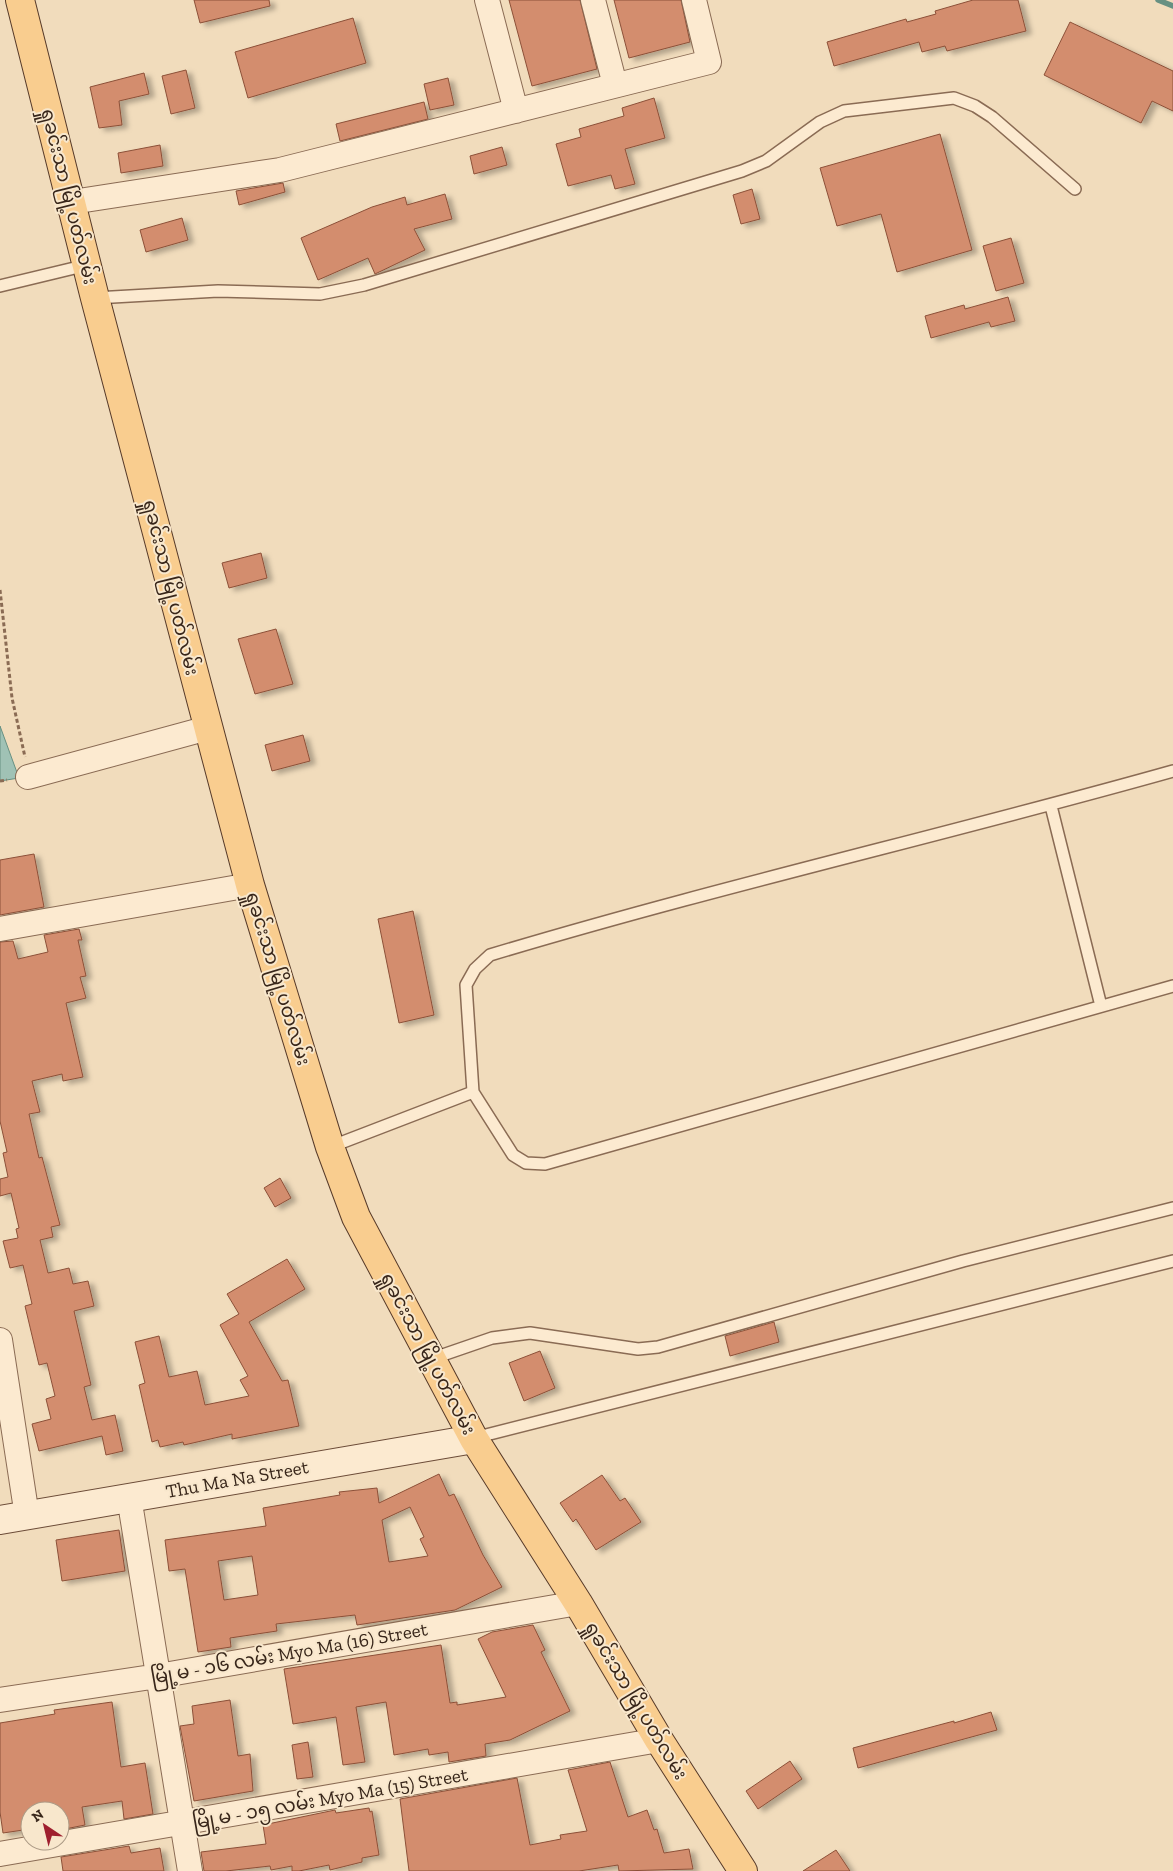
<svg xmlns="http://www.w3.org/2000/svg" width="1173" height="1871" viewBox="0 0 1173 1871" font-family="'Zilla Slab','Noto Sans Myanmar',serif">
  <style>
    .water { fill: #a0c2b5; stroke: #679082 }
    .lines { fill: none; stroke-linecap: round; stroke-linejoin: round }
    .stream { stroke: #679082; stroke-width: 5.5 }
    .building { fill: #d38d6e; stroke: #8c5038; fill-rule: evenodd; filter: url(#shadow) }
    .lane-casing { stroke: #8a6b54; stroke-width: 14 }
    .street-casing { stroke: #8a6b54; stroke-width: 26 }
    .secondary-casing { stroke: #6c4c38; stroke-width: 30 }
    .primary-casing { stroke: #573a29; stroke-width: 30 }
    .path { stroke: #8a6b54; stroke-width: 3; stroke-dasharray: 4 2.5; stroke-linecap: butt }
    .lane { stroke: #fcead0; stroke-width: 11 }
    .street { stroke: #fcead0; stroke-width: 24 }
    .secondary { stroke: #fcead0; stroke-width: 28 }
    .primary { stroke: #f9cd8f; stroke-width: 28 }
    .labels { text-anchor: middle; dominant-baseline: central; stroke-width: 4; stroke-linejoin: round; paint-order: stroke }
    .street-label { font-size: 19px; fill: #38261a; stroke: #f8e7cc }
  </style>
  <defs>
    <filter id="shadow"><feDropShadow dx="5.5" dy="3" stdDeviation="2.5" flood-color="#0004"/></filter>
  </defs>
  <rect width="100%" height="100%" fill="#f1dcbc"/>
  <path class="water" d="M0 726 19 778 0 781Z"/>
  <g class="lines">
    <path class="stream" d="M1158 0 1173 6"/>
  </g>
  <path class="building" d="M194 0H269L270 6 200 23Z
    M509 0H580L597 69 532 86Z
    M614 0H681L690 42 629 58Z
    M973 0H1018L1026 31 947 51 945 46 922 52 919 42 834 66 827 42 906 19 907 22 936 14 935 11Z
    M353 18 366 63 248 98 235 52Z
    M1070 22 1173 71V111L1152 101 1141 123 1044 75Z
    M186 70 195 108 171 114 162 76Z
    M144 73 149 94 119 101 122 125 99 128 90 87Z
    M448 78 454 105 430 110 424 84Z
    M654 98 665 138 625 149 635 184 615 189 611 175 568 186 556 144 581 137 579 129 624 116 622 108Z
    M424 102 428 119 340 141 336 124Z
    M940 134 972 250 897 272 881 214 837 226 820 168Z
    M160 145 163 166 121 173 118 153Z
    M502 147 507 165 474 174 470 156Z
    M283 183 285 192 239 205 236 191Z
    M752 189 760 219 741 224 733 195Z
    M445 194 452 219 414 229 425 250 375 274 368 258 318 280 301 238 372 207 405 197 407 205Z
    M182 218 188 240 146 252 140 230Z
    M1011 238 1024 283 996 291 983 246Z
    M1008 297 1015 321 991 327 989 322 931 338 925 316 964 305 965 309Z
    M261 553 267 578 229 588 222 563Z
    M276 629 293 684 255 694 238 639Z
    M303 735 310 761 272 771 265 745Z
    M34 854 44 907 0 915V860Z
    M413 911 434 1015 399 1023 378 919Z
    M79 929 82 940H78L86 976 80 977 86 998 66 1003 83 1077 63 1081 62 1074 32 1081 40 1112 29 1114 39 1158 42 1157 60 1225 51 1227 53 1237 40 1240 48 1273 69 1268 73 1284 88 1281 94 1306 74 1311 91 1385 84 1387 92 1420 115 1415 123 1451 106 1455 102 1436 39 1451 32 1424 51 1419 46 1399 55 1396 47 1363 39 1365 25 1306 32 1304 23 1265 10 1268 3 1241 18 1238 16 1229 19 1228 11 1193 0 1196V1179L8 1177 3 1153 7 1152 0 1121V942L13 941 18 959 48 952 44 935Z
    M280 1178 291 1198 275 1207 264 1188Z
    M287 1259 305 1289 249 1322 282 1381 288 1380 299 1426 232 1439V1434L184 1445 183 1442 160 1447 158 1440 152 1442 139 1385 145 1383 135 1342 159 1336 169 1377 197 1371 205 1405 249 1396 240 1380 248 1376 220 1325 239 1314 227 1294Z
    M774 1322 779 1342 730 1356 725 1336Z
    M540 1351 555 1388 524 1401 509 1363Z
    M439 1474 449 1496 454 1494 483 1555 502 1587 455 1610 357 1625 355 1615 276 1624 277 1631 230 1638 231 1647 198 1652 185 1569 169 1571 165 1540 266 1526 263 1508 340 1495 339 1492 377 1488 379 1503ZM410 1507 424 1537 420 1539 428 1556 389 1562 382 1520ZM252 1556 258 1595 224 1600 218 1561Z
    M602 1475 620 1501 625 1498 641 1522 596 1550 576 1519 573 1522 560 1503Z
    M119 1530 125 1571 62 1581 56 1540Z
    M533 1625 545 1650 541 1652 570 1711 510 1740 485 1744 486 1756 449 1762 448 1752 429 1755 428 1749 394 1755 386 1702 356 1707 365 1762 343 1765 336 1717 293 1724 284 1669 441 1645 450 1703 457 1702V1705L506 1697 478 1639 492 1632Z
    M230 1700 238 1756 250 1754 253 1791 194 1801 180 1726 194 1724 192 1706Z
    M112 1702 121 1767 145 1763 153 1814 124 1819 122 1801 82 1807 85 1825 60 1830V1811H30V1829L3 1833 0 1812V1723L55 1714 54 1710Z
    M991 1712 997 1730 858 1768 853 1748 954 1721V1723Z
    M308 1742 313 1777 297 1779 292 1745Z
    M790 1761 802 1779 758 1809 746 1791Z
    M610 1762 628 1817 647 1810 654 1830 657 1829 664 1853 689 1849 693 1869 619 1871 618 1865 579 1871H409L400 1799 517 1778 530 1845 561 1839 560 1835 587 1831 568 1770Z
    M369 1808 370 1812 372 1811 379 1855 362 1858V1862L330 1870 329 1865 299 1871H292V1866L271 1870 270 1866 226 1871H204L201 1852 266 1844 263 1825 335 1810 336 1813Z
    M129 1846 131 1853 160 1848 164 1871H63L61 1857Z
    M836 1850 850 1871H803Z"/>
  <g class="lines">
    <g class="lane-casing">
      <path id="lane" d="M0 286 87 265
        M95 298 218 291 320 294 364 285 742 171 766 161 820 122 844 111 954 98 975 106 992 117 1075 189
        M1051 806 1101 1006
        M473 1092 513 1155 526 1163 545 1164 1173 986
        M330 1147 473 1092 466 985 475 969 490 955C716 887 946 835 1173 771
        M431 1359 492 1338 530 1333 638 1349 658 1347 963 1261 1173 1208
        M474 1438 1173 1261"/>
    </g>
    <g class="street-casing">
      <path id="street" d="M487 0 516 111
        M593 0 615 85
        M72 202 280 170 709 62 694 0
        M28 777 208 728
        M0 929 250 885
        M0 1340 27 1516
        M129 1497 190 1871
        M0 1700 158 1676 578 1603
        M0 1854 659 1740"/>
    </g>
    <g class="secondary-casing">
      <path id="secondary" d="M0 1520 474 1439"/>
    </g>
    <g class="primary-casing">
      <path id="primary" d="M20 0 95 298 250 885 330 1147 356 1217 474 1439 578 1603 659 1740 743 1871"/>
    </g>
    <path class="path" d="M0 590 12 698 25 757
      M0 781 7 780"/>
    <use href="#lane" class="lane"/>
    <use href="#street" class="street"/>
    <use href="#secondary" class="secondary"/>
    <use href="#primary" class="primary"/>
  </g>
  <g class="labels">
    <g class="street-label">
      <text transform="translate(69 196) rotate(76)">ရှုခင်းသာ မြို့ပတ်လမ်း</text>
      <text transform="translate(171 587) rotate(76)">ရှုခင်းသာ မြို့ပတ်လမ်း</text>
      <text transform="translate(278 978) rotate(73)">ရှုခင်းသာ မြို့ပတ်လမ်း</text>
      <text transform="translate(428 1353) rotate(62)">ရှုခင်းသာ မြို့ပတ်လမ်း</text>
      <text transform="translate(237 1479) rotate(-10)">Thu Ma Na Street</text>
      <text transform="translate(289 1653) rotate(-10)">မြို့မ - ၁၆ လမ်း Myo Ma (16) Street</text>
      <text transform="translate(636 1700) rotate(59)">ရှုခင်းသာ မြို့ပတ်လမ်း</text>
      <text transform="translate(330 1798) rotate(-10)">မြို့မ - ၁၅ လမ်း Myo Ma (15) Street</text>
    </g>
  </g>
  <g transform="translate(45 1826) rotate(325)"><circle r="24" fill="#f8e7cc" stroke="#ab9a85"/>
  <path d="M0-4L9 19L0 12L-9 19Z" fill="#9f1f2e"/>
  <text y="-8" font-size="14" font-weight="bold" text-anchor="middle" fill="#38261a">N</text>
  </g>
</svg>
